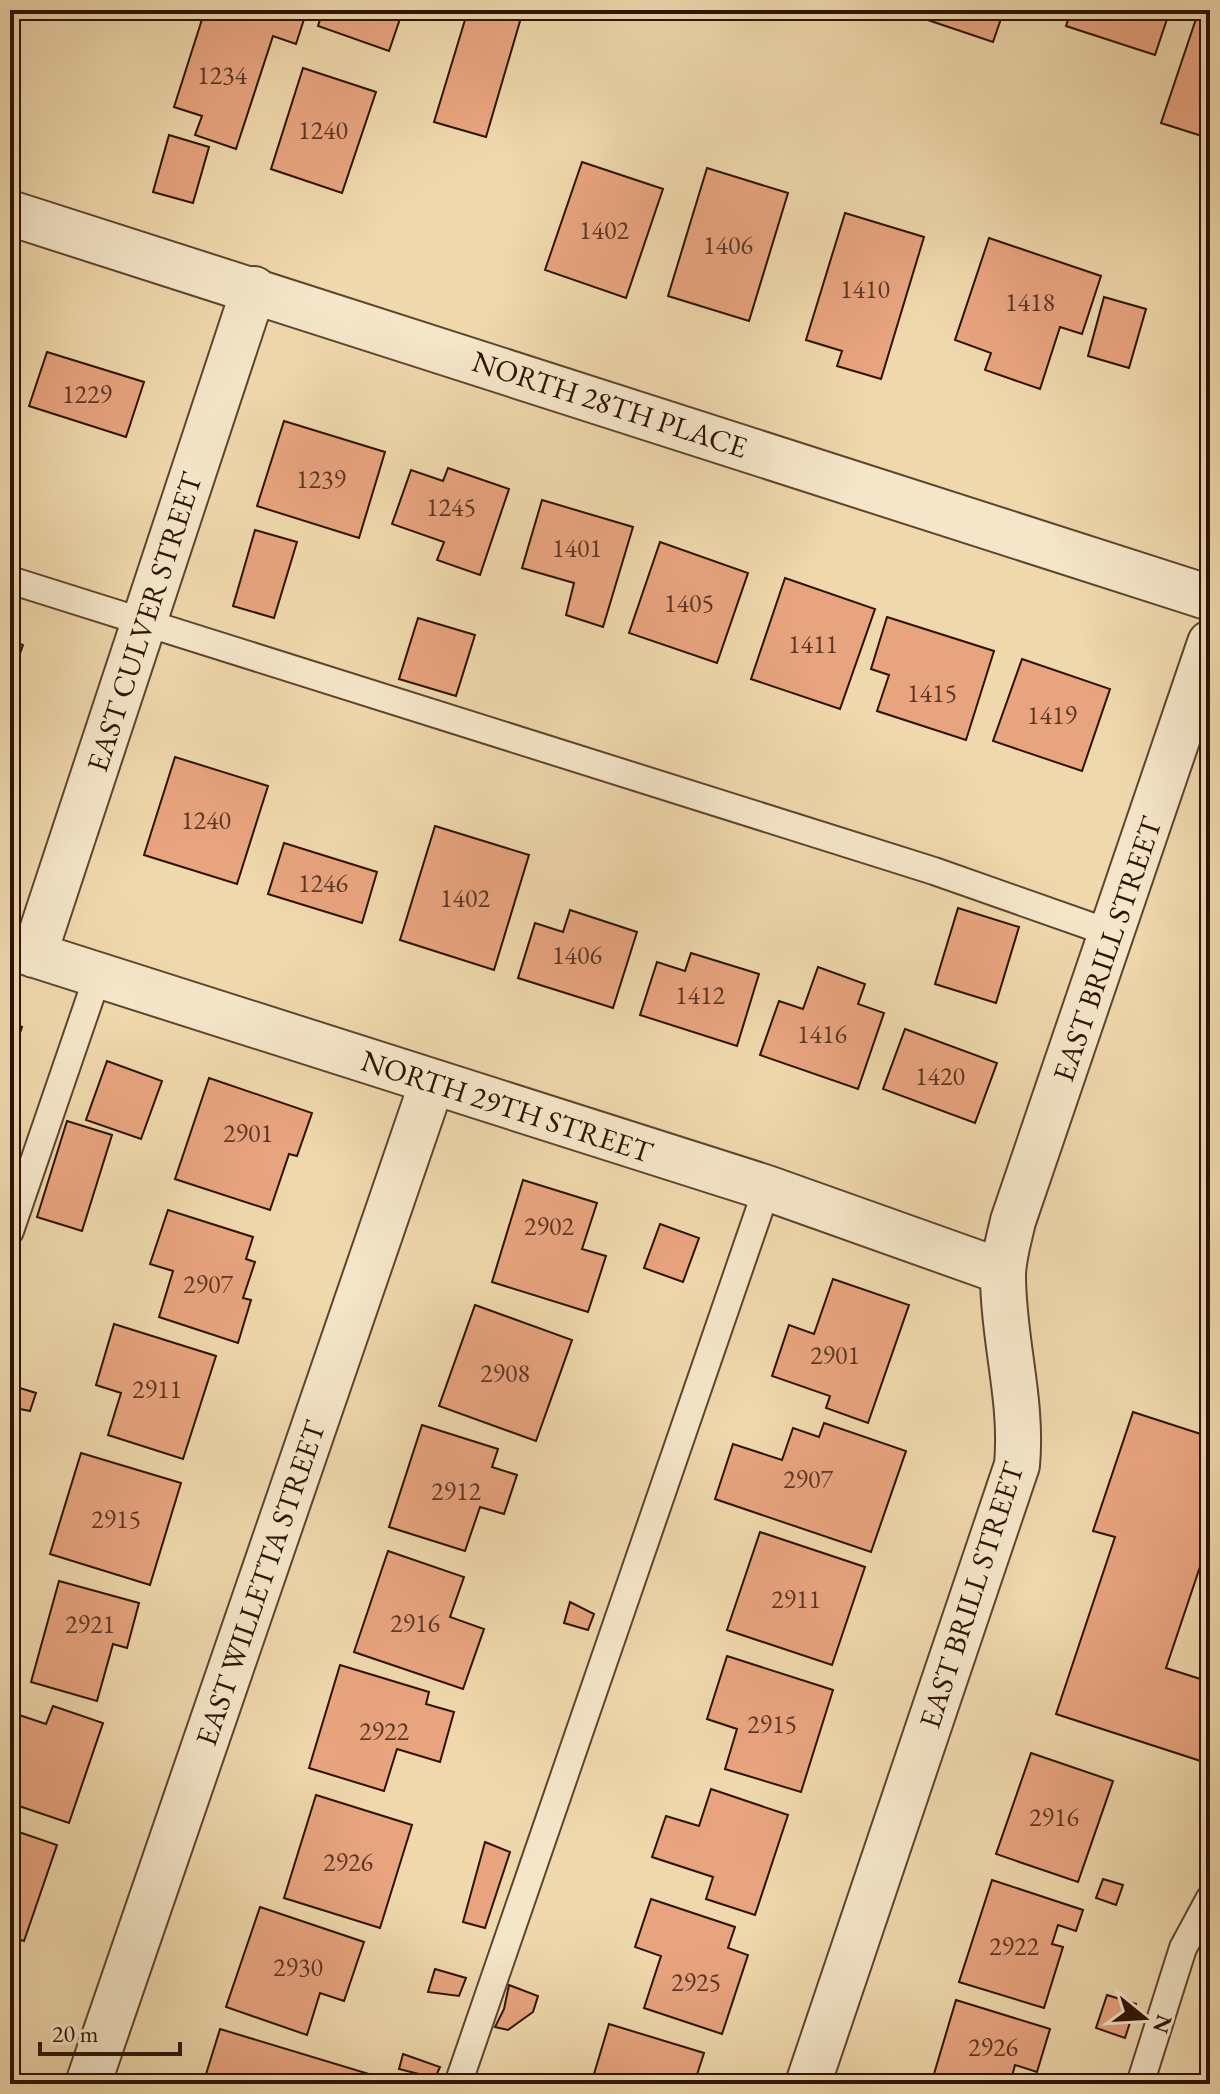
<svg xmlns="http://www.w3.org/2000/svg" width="1220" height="2094" viewBox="0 0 1220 2094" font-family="'EB Garamond',serif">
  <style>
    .building { fill: #e8a47f; stroke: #2d1305; stroke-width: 2 }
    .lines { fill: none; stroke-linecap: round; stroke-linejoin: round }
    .service-casing { stroke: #5e442f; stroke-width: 30 }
    .minor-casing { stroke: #5e442f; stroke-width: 48 }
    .service { stroke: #f5e6c9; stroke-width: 26 }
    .minor { stroke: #f5e6c9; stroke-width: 44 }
    .labels { text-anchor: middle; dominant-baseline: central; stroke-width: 6; stroke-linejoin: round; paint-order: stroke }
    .number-label { font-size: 26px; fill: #5c3724 }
    .street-label { font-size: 30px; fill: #2d1305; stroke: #f5e6c9 }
  </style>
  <rect width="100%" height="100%" fill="#efd8ac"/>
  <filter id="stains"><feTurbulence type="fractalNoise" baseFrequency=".0025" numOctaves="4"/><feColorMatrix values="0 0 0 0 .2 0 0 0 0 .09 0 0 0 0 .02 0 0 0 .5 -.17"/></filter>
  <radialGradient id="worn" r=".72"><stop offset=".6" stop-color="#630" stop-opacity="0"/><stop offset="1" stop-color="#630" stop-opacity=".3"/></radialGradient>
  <path class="building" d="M205 10H230L254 18 256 10H307L296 44 273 36 236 149 195 135 202 116 174 107Z
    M323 10H403L389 51 318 26Z
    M468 10H548L546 17 523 11 486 137 434 122Z
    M908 10H1004L993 42 907 13Z
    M1071 10H1170L1155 55 1066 26Z
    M1199 10H1210V123L1205 137 1161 123Z
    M303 68 376 92 342 193 271 169Z
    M169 135 209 147 193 203 153 192Z
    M582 162 663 189 626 298 545 270Z
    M707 168 788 193 749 321 668 296Z
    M845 213 924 237 881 379 837 366 842 351 806 340Z
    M989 238 1101 276 1082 334 1060 327 1040 389 985 370 991 353 955 340Z
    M1104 297 1146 309 1129 368 1088 356Z
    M10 331 17 333 10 355Z
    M47 352 144 382 126 437 29 406Z
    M284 421 385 452 359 538 257 506Z
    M448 468 509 489 480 575 437 560 444 542 392 524 411 470 443 481Z
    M542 500 633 527 603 627 566 615 574 583 522 568Z
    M255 530 297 542 274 618 233 606Z
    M660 542 748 573 717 663 629 633Z
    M785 578 875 609 840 709 751 679Z
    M887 617 994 651 966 740 877 711 889 675 871 669Z
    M418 618 475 635 456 696 399 679Z
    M10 640 23 645 13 673 10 671Z
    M1022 659 1110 689 1082 771 993 741Z
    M175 757 268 786 237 884 144 855Z
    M435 826 529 855 494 970 400 940Z
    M284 843 377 872 362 923 268 894Z
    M958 908 1019 927 996 1003 935 984Z
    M570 910 637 932 613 1008 518 978 535 923 563 932Z
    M691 953 759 974 737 1046 640 1015 657 962 685 971Z
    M818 967 865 984 858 1004 884 1013 858 1089 760 1055 779 1001 803 1009Z
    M10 1023 22 1027 10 1063Z
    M905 1029 997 1063 975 1123 883 1089Z
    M107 1061 162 1081 141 1139 86 1120Z
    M209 1078 312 1113 297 1156 289 1154 270 1210 175 1179Z
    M67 1121 112 1135 82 1231 37 1217Z
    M523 1180 597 1203 582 1249 606 1256 588 1312 492 1282Z
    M168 1210 253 1237 246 1259 255 1262 243 1298 251 1300 238 1343 159 1317 173 1271 150 1264Z
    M660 1224 699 1238 683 1282 644 1268Z
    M833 1279 909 1305 868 1423 826 1408 830 1396 772 1376 789 1325 814 1334Z
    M475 1305 572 1340 536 1441 439 1406Z
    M114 1324 216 1356 183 1459 108 1435 121 1393 96 1385Z
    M10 1385 36 1393 30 1411 10 1407Z
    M1133 1412 1210 1437V1537L1166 1668 1210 1682V1764L1056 1714 1115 1537 1093 1531Z
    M824 1423 906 1451 871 1552 715 1499 733 1444 782 1460 793 1428 819 1437Z
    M422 1425 498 1449 492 1467 517 1475 504 1514 480 1507 465 1551 389 1527Z
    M81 1453 181 1483 150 1585 50 1554Z
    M760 1532 865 1567 832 1665 727 1630Z
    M388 1551 464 1577 450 1617 484 1629 463 1689 354 1652Z
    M59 1581 139 1603 127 1648 113 1644 97 1701 31 1682Z
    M570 1602 594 1614 588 1630 564 1623Z
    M727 1656 833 1690 801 1792 725 1769 737 1729 707 1719Z
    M340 1665 429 1692 426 1704 454 1712 440 1762 397 1749 384 1791 309 1768Z
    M53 1706 103 1723 69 1823 10 1803V1712L46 1724Z
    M1031 1753 1113 1781 1078 1882 996 1854Z
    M711 1789 788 1815 755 1915 706 1899 713 1877 652 1857 666 1816 699 1826Z
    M316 1795 412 1825 380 1928 284 1898Z
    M10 1829 57 1845 24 1941 10 1937Z
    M485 1842 510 1852 485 1928 463 1922Z
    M1103 1879 1123 1885 1116 1905 1096 1898Z
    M992 1880 1083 1910 1076 1931 1058 1925 1052 1944 1063 1947 1044 2008 959 1982Z
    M651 1899 735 1927 728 1948 748 1955 722 2034 644 2008 661 1956 635 1947Z
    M260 1907 364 1942 344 2001 320 1993 307 2035 226 2007Z
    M435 1969 466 1978 459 1996 428 1992Z
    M509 1985 538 1996 533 2012 508 2030 495 2027 504 2009Z
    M1107 1995 1136 2004 1125 2038 1096 2028Z
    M956 2000 1050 2029 1037 2072 1015 2065 1010 2084H931Z
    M609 2024 704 2053 694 2084H591Z
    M220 2029 392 2081 203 2084Z
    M403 2054 440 2067 435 2078 399 2069Z"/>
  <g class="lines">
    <g class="service-casing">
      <path id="service" d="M10 580 934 871 1113 934
        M10 1231 98 975
        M458 2084 767 1188
        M1140 2084 1183 1948 1210 1898"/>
    </g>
    <g class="minor-casing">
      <path id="minor" d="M10 213 1210 598
        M10 947 767 1188 1003 1272
        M34 955 254 289
        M88 2084 432 1083
        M808 2084 1017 1465C1023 1400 1003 1340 1003 1276 1003 1258 1009 1239 1013 1221L1210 643"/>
    </g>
    <use href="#service" class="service"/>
    <use href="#minor" class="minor"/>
  </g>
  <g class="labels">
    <g class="number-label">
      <text x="222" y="75">1234</text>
      <text x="323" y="130">1240</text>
      <text x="604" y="230">1402</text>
      <text x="728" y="245">1406</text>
      <text x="865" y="289">1410</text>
      <text x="1030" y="302">1418</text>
      <text x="87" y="394">1229</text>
      <text x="321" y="479">1239</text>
      <text x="451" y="507">1245</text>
      <text x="577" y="548">1401</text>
      <text x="689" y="603">1405</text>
      <text x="813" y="644">1411</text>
      <text x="932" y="693">1415</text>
      <text x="1052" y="715">1419</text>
      <text x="206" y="820">1240</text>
      <text x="323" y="883">1246</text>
      <text x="465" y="898">1402</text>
      <text x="577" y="955">1406</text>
      <text x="700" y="995">1412</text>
      <text x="822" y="1034">1416</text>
      <text x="940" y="1076">1420</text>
      <text x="248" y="1133">2901</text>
      <text x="549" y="1226">2902</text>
      <text x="208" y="1284">2907</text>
      <text x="835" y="1355">2901</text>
      <text x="505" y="1373">2908</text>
      <text x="157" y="1389">2911</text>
      <text x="808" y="1479">2907</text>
      <text x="456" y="1491">2912</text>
      <text x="116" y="1519">2915</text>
      <text x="796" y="1599">2911</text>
      <text x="415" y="1623">2916</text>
      <text x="90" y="1624">2921</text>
      <text x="772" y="1724">2915</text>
      <text x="384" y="1731">2922</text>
      <text x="1054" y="1817">2916</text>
      <text x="348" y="1862">2926</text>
      <text x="1014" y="1946">2922</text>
      <text x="298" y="1967">2930</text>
      <text x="696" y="1982">2925</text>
      <text x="993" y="2047">2926</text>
    </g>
    <g class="street-label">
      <text transform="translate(610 404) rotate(18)">NORTH 28TH PLACE</text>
      <text transform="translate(144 622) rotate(-72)">EAST CULVER STREET</text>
      <text transform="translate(1107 949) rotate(-71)">EAST BRILL STREET</text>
      <text transform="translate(507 1106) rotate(18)">NORTH 29TH STREET</text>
      <text transform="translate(260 1583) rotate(-71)">EAST WILLETTA STREET</text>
      <text transform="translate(971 1595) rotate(-72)">EAST BRILL STREET</text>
    </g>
  </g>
  <rect width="1220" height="2094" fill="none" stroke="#efd8ac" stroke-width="40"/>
  <rect x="12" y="12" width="1196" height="2070" fill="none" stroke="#2d1305" stroke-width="4"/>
  <rect x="20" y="20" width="1180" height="2054" fill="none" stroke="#2d1305" stroke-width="2"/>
  <g transform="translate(1144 2018) rotate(108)" stroke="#f5e6c9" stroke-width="6" paint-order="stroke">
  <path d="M0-6L14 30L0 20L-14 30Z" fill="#2d1305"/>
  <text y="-12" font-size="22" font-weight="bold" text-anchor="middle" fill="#2d1305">N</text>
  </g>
  <path d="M40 2042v12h140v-12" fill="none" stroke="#2d1305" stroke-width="4"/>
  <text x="52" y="2042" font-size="24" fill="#2d1305" stroke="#f5e6c9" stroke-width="6" paint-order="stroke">20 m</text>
  <rect width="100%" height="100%" filter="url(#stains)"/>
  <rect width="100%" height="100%" fill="url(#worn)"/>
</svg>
